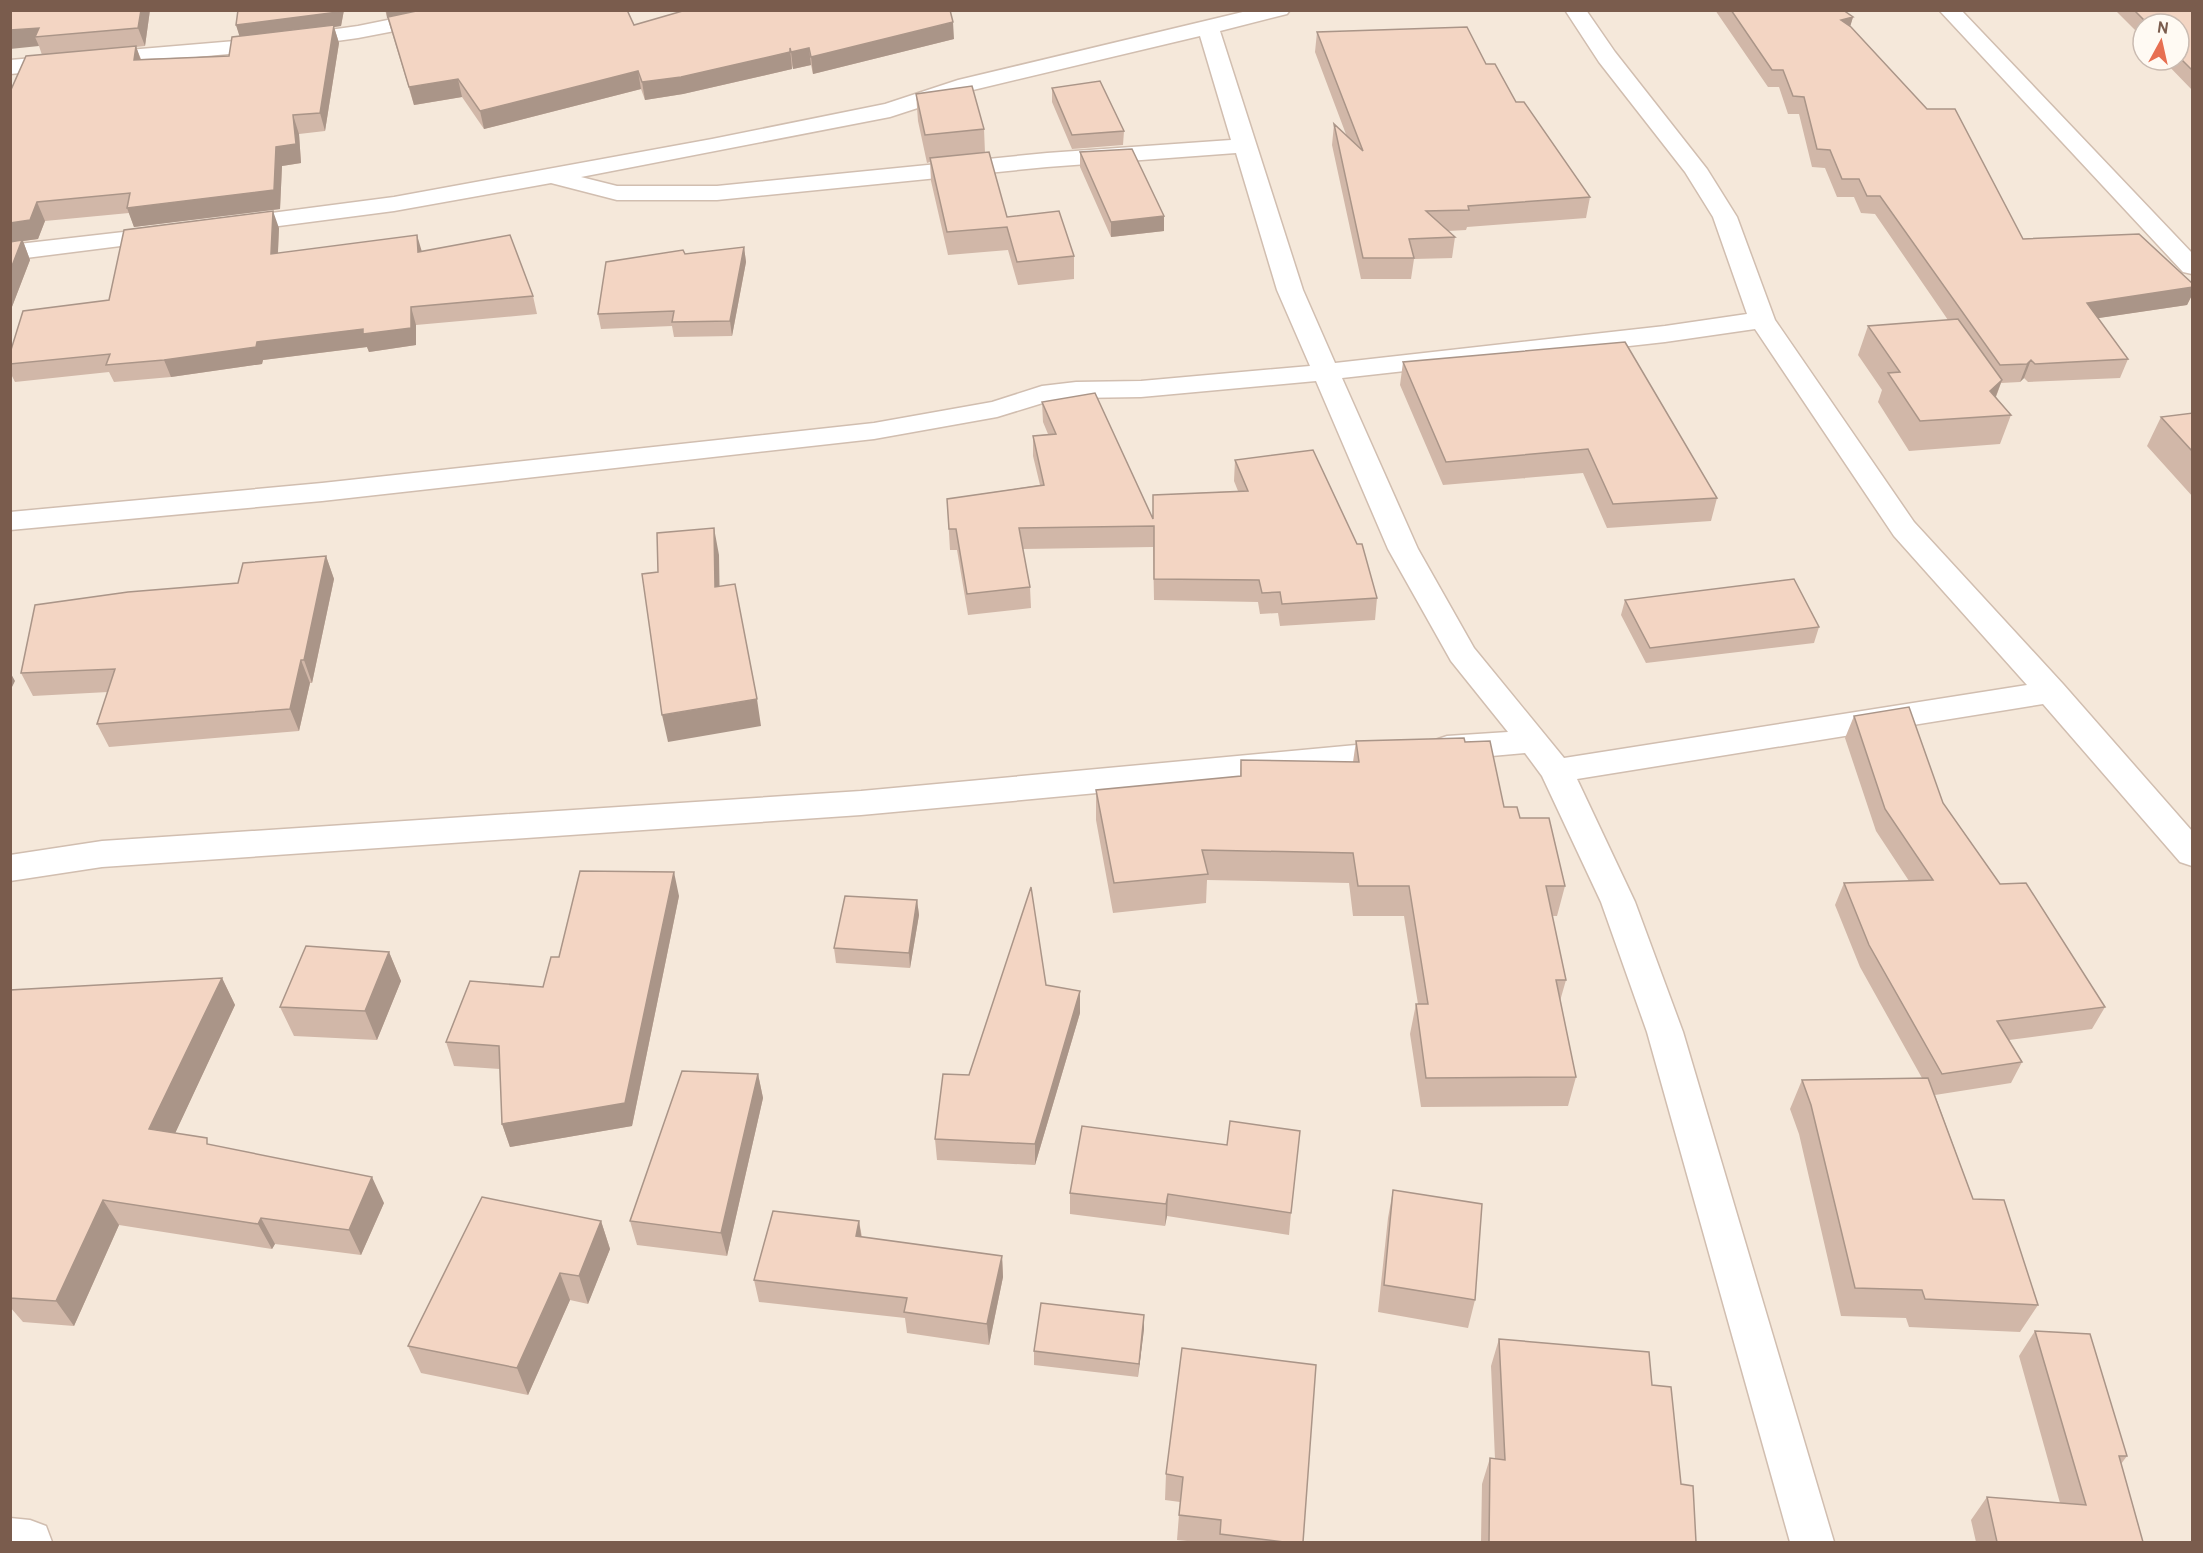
<svg xmlns="http://www.w3.org/2000/svg" width="2203" height="1553" viewBox="0 0 2203 1553" font-family="Overpass,sans-serif">
  <style>
    .residential { fill: #f5e8da; fill-rule: evenodd }
    .lines { fill: none; stroke-linecap: round; stroke-linejoin: round }
    .minor-casing { stroke: #d1beb0; stroke-width: 3 }
    .minor { fill: #fff; fill-rule: evenodd }
    .wall { fill: #d1b7a8 }
    .shaded-wall { fill: #aa9588 }
    .building { fill: #f3d5c3; stroke: #aa9588; stroke-width: 1.5 }
  </style>
  <rect width="100%" height="100%" fill="#fdf6ec"/>
  <path class="residential" d="M11 11H2192V1542H11ZM2143 24H2179V60H2143Z"/>
  <g class="lines">
    <g class="minor-casing">
      <path id="minor" d="M437 10H483L480 14 473 16 358 38 272 50 10 74V60L272 38 358 26Z
        M1251 10H1290L1287 14 1220 31 1303 290 1335 363 1665 326 1747 314 1713 217 1685 172 1599 62 1565 10H1586L1615 52 1707 169 1737 217 1775 320 1914 522 2063 684 2192 831V866L2180 862 2043 704 1577 779 1635 902 1683 1032 1834 1542H1790L1647 1032 1601 902 1542 776 1525 753 1447 760 1435 756 1431 748 1435 740 1447 736 1508 732 1451 661 1388 549 1316 381 1141 397 1076 398 1046 402 997 417 874 439 322 501 10 530V512L322 483 874 423 992 402 1042 386 1076 382 1141 381 1310 366 1277 290 1236 153 1047 167 717 200H617L551 183 394 211 233 232 224 230 221 225 224 220 233 218 394 197 712 139 885 104 958 80ZM1200 36 1231 140 1047 153 717 186H617L581 177 890 117 973 90ZM1755 329 1894 536 2027 685 1564 758 1474 648 1418 549 1342 378 1665 342Z
        M1939 10H1961L2192 253V274L2183 272Z
        M167 227 176 229 179 234 176 239 10 260V245Z
        M1399 741 1411 745 1415 753 1411 761 1399 765 861 815 102 867 10 881V855L102 841 861 791Z
        M10 1518 30 1520 46 1526 52 1542H10Z"/>
    </g>
    <use href="#minor" class="minor"/>
  </g>
  <path class="wall" d="M10 10H150L145 46 136 47 141 59 229 56 240 36 236 25 238 10H344L341 26 334 27 339 43 325 131 299 134 301 163 282 166 280 209 134 227 129 213 45 221 38 239 23 241 30 260 10 312 42 55 39 46Z
    M385 10H627L634 25 954 39 813 74 811 65 793 69 792 65V69L683 94 645 100 641 89 484 129 462 97 414 105Z
    M1715 10H1843L1853 17 1850 26 2023 239 2193 284V293L2187 305 2098 318 2128 359 2120 378 2028 382 2024 378 2020 382 2001 383 1996 397 2011 415 2000 444 1909 451 1878 402 1882 390 1858 355 1868 326 1948 320 1875 214 1861 213 1854 197H1837L1825 168 1812 167 1799 114H1788L1779 87H1768Z
    M2115 10H2193V91L2163 60H2179V24H2143V38Z
    M1317 32 1486 64 1590 197 1586 218 1467 227 1466 230 1448 231 1455 237 1452 258 1414 259 1411 279H1361L1332 145 1334 124 1347 137 1315 52Z
    M1052 88 1124 131 1123 145 1072 149 1052 102Z
    M916 94 984 129 985 153 1007 217 1074 256V279L1018 285 1008 250 948 255 931 181 930 162 927 163 918 121Z
    M1080 152 1164 231 1111 237 1080 167Z
    M279 228 278 253 422 252 533 296 537 314 416 325V345L369 352 367 347 263 360 262 364 171 377 114 382 109 372 15 382 10 372V353L109 300Z
    M744 247 746 262 732 336 674 337 672 326 601 329 598 314 685 254Z
    M1403 362 1717 498 1711 521 1607 528 1583 473 1443 485 1400 385Z
    M1042 402 1153 517V495L1238 491 1234 481 1235 460 1377 598 1375 620 1280 626 1278 613 1260 614 1258 602 1154 600 1153 547 1023 549 1030 587 1031 608 968 615 957 550H950L947 499 1040 485 1033 456V436L1048 434 1043 422Z
    M2193 413V497L2147 446 2161 417Z
    M326 556 334 579 312 683H310L299 731 109 747 97 724 108 692 33 696 21 673 238 583Z
    M1625 600 1819 627 1814 643 1646 663 1621 615Z
    M1854 716 1943 803 2000 884 2105 1007 2092 1029 2009 1040 2022 1062 2011 1083 1935 1095 1973 1199 2038 1305 2020 1332 1909 1327 1906 1318 1841 1316 1799 1134 1790 1109 1802 1080 1922 1078 1860 967 1835 905 1844 883 1909 881 1876 831 1845 738Z
    M1356 741 1465 742 1504 807 1520 818 1565 886 1557 916H1552L1566 980 1560 1001 1576 1077 1568 1106 1421 1107 1410 1034 1416 1004H1418L1404 916H1353L1349 883 1207 880 1206 903 1113 913 1096 820V790L1240 776 1241 760 1353 762Z
    M679 896 632 1126 510 1147 502 1124 500 1069 454 1066 446 1042 543 987 559 957Z
    M917 900 919 915 910 968 836 963 834 948Z
    M389 952 401 981 377 1040 294 1036 280 1007Z
    M222 978 235 1005 175 1133 384 1203 361 1255 275 1244 272 1249 119 1225 74 1326 23 1322 10 1307V990Z
    M1046 985 1080 1013 1035 1165 937 1160 935 1139Z
    M758 1074 763 1098 727 1256 637 1245 630 1221Z
    M1227 1145 1291 1213 1289 1235 1167 1216 1165 1226 1070 1214V1193Z
    M1393 1190 1475 1300 1468 1328 1378 1312 1388 1218Z
    M601 1221 610 1249 588 1304 570 1300 528 1395 421 1373 408 1346Z
    M859 1221 862 1237 1002 1256 1003 1277 989 1345 907 1333 905 1318 759 1302 754 1280Z
    M1144 1329 1138 1377 1034 1365V1351Z
    M2035 1331 2127 1456 2121 1464 2143 1542H1976L1971 1520 1987 1497 2060 1503 2019 1356Z
    M1499 1339 1652 1385 1681 1484 1696 1542H1481L1482 1484 1490 1458 1495 1459 1491 1366Z
    M1182 1348 1303 1542H1197L1177 1540 1180 1502 1165 1500 1166 1474Z"/>
  <path class="shaded-wall" d="M141 10H150L145 46 138 28Z
    M338 10H344L341 26 334 27 339 43 325 131 320 113 240 38 236 25Z
    M386 10H423L387 18Z
    M1853 17 1848 34 1841 20Z
    M953 22 954 39 813 74 811 57Z
    M39 28 35 37 39 46 10 49V30Z
    M136 46 142 64 134 60Z
    M790 48 792 69 683 94 645 100 642 82Z
    M809 48 811 65 793 69 791 52Z
    M638 71 641 89 484 129 480 111Z
    M458 79 462 97 414 105 409 87Z
    M293 115 299 134 301 163 282 166 280 209 134 227 127 208 276 147Z
    M37 202 45 221 38 239 23 241 30 260 10 312V223Z
    M273 211 279 228 277 271 271 254Z
    M1164 216V231L1111 237V222Z
    M417 235 422 252H418Z
    M744 247 746 262 732 336 730 321Z
    M2193 287V293L2187 305 2079 321 2087 303Z
    M411 307 416 325V345L369 352 367 347 263 360 262 364 171 377 164 360 257 342Z
    M2031 360 2024 378 2020 382 2027 364Z
    M2002 380 1991 409 1990 391Z
    M714 528 719 555 720 614 715 587Z
    M326 556 334 579 312 683 304 660Z
    M301 660 310 683 299 731 290 709Z
    M10 672 15 681 10 691Z
    M757 699 761 726 668 742 662 715Z
    M674 872 679 896 632 1126 510 1147 502 1124Z
    M917 900 919 915 910 968 909 953Z
    M389 952 401 981 377 1040 365 1011Z
    M222 978 235 1005 165 1155 149 1129Z
    M1080 991V1013L1035 1165V1144Z
    M758 1074 763 1098 727 1256 721 1233Z
    M372 1177 384 1203 361 1255 349 1230Z
    M1168 1194 1167 1216 1165 1226 1166 1204Z
    M103 1200 119 1225 74 1326 56 1301Z
    M261 1218 275 1244 272 1249 258 1224Z
    M601 1221 610 1249 588 1304 579 1276Z
    M859 1221 862 1242 856 1236Z
    M1002 1256 1003 1277 989 1345 987 1324Z
    M560 1273 570 1300 528 1395 517 1368Z
    M1144 1315V1329L1138 1377 1139 1364Z"/>
  <path class="building" d="M10 10H141L138 28 35 37 39 28 10 30Z
    M238 10H338V12L236 25Z
    M421 10H627L634 25 686 10H950L953 22 811 57 809 48 791 52 790 48V52L681 77 642 82 638 71 480 111 458 79 409 87 388 17Z
    M1731 10H1843L1853 17 1841 20 1851 27 1927 109H1955L2023 239 2139 234 2193 284V287L2087 303 2128 359 2035 364 2031 360 2027 364 2000 365 1880 196H1867L1859 179H1842L1830 150 1817 149 1804 97 1793 96 1783 70H1772Z
    M2134 10H2193V71L2179 57V24H2148Z
    M334 25 320 113 293 115 296 144 276 147 274 190 127 208 130 193 37 202 30 220 10 223V92L26 56 136 46 134 60 229 56 232 37Z
    M1467 27 1486 64H1495L1516 102H1524L1590 197 1468 206 1469 210 1426 211 1455 237 1409 239 1414 258H1363L1334 124 1363 151 1317 32Z
    M1100 81 1124 131 1072 135 1052 88Z
    M972 86 984 129 925 135 916 94Z
    M1132 149 1164 216 1111 222 1080 152Z
    M989 152 1007 217 1059 211 1074 256 1017 262 1007 227 947 232 930 158Z
    M273 211 271 254 417 235 418 252 510 235 533 296 411 307V328L363 334V329L257 342 256 347 164 360 106 365 110 354 10 364V353L23 311 109 300 124 230Z
    M22 240 10 271V242Z
    M744 247 730 321 672 322 674 311 598 314 606 262 683 250 685 254Z
    M1958 319 2002 380 1990 391 2011 415 1920 421 1888 373 1900 372 1868 326Z
    M1625 342 1717 498 1613 504 1588 449 1446 462 1403 362Z
    M1095 393 1153 519V495L1248 491 1235 460 1313 450 1357 544H1362L1377 598 1282 604 1280 592 1262 593 1259 580 1154 579V526L1019 528 1030 587 967 594 956 529H949L947 499 1044 485 1033 436 1056 434 1042 402Z
    M2193 413V452L2161 417Z
    M714 528 715 587 735 584 757 699 662 715 642 574 658 572 657 533Z
    M326 556 304 660H301L290 709 97 724 115 669 21 673 35 605 128 592 238 583 243 563Z
    M1794 579 1819 627 1650 648 1625 600Z
    M1909 707 1943 803 2000 884 2026 883 2105 1007 1997 1021 2022 1062 1942 1074 1869 945 1844 883 1933 880 1885 809 1854 716Z
    M1464 738 1465 742 1490 741 1504 807H1517L1520 818H1549L1565 886H1546L1566 980H1556L1576 1077 1426 1078 1416 1004H1428L1409 886H1358L1353 853 1202 850 1208 874 1114 883 1096 790 1241 776V760L1359 762 1356 741Z
    M580 871 674 872 625 1103 502 1124 499 1046 446 1042 470 981 543 987 551 957H559Z
    M1031 887 1046 985 1080 991 1035 1144 935 1139 943 1074 969 1075Z
    M845 896 917 900 909 953 834 948Z
    M306 946 389 952 365 1011 280 1007Z
    M222 978 149 1129 207 1138V1144L372 1177 349 1230 261 1218 258 1224 103 1200 56 1301 10 1298V990Z
    M682 1071 758 1074 721 1233 630 1221Z
    M1928 1078 1973 1199 2004 1200 2038 1305 1925 1299 1922 1290 1855 1288 1811 1105 1802 1080Z
    M1230 1121 1300 1131 1291 1213 1168 1194 1166 1204 1070 1193 1082 1126 1227 1145Z
    M1393 1190 1482 1204 1475 1300 1384 1285Z
    M482 1197 601 1221 579 1276 560 1273 517 1368 408 1346Z
    M773 1211 859 1221 856 1236 1002 1256 987 1324 904 1312 907 1298 754 1280Z
    M1041 1303 1144 1315 1139 1364 1034 1351Z
    M2035 1331 2090 1334 2127 1456H2119L2143 1542H1997L1987 1497 2086 1505Z
    M1499 1339 1649 1352 1652 1385 1671 1387 1681 1484 1693 1486 1696 1542H1489L1490 1458 1505 1460Z
    M1182 1348 1316 1365 1303 1542H1284L1220 1534 1221 1520 1179 1515 1183 1477 1166 1474Z"/>
  <rect width="2203" height="1553" fill="none" stroke="#7a5c4d" stroke-width="24"/>
  <g transform="translate(2161 42) rotate(8)"><circle r="28" fill="#fffaf3" stroke="#cabbb1" stroke-width="1.5"/>
  <path d="M0-4.5L10 22L0 15L-10 22Z" fill="#e76f51"/>
  <text y="-9" font-size="16" font-weight="bold" text-anchor="middle" fill="#7a5c4d">N</text>
  </g>
</svg>
